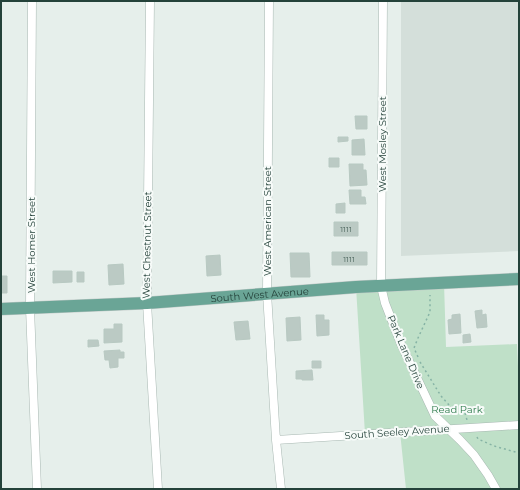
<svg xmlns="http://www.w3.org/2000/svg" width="520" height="490" viewBox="0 0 520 490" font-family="Montserrat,sans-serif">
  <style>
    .built { fill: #d4dfda }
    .green { fill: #bfe0c8 }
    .building { fill: #bbcac4; stroke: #b8c9c2 }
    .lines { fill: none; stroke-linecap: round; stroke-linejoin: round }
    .street-casing { stroke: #a8b8b2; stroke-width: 9 }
    .primary-casing { stroke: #c2cac8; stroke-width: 13 }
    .path { stroke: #86b3a5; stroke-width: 1.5; stroke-dasharray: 2 3; stroke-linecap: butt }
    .street { stroke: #fff; stroke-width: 8 }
    .primary { stroke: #6aa596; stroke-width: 12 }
    .labels { text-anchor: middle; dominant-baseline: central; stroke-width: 4; stroke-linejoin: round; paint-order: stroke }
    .number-label { font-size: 8px; fill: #4a645c }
    .street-label { font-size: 10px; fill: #24423a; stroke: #f7fbf9 }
    .park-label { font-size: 10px; fill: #2d7a4b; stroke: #f7fbf9 }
  </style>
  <rect width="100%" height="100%" fill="#e6efeb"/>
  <path class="built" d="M401 1H519V251L401 256Z"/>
  <path class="green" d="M444 283 446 347 517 344 519 388V489H406L400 432 365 434 356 287Z"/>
  <path class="building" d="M355 116H367V129H356Z
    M338 137H348V141L338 142Z
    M364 139 365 155H352V140Z
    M329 158H339V167H329Z
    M349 164H363V170H366L367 185 350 186Z
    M349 190H361V197H365L366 204H350Z
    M345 203V213H336V204Z
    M334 222H358V236H334Z
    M332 252H367V265H332Z
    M290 253H309L310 277H291Z
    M220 255 221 275 207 276 206 256Z
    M123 264 124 284 109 285 108 265Z
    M53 271H72V282L53 283Z
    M77 272H84V282H77Z
    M1 276H7V293H1Z
    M482 310V315L486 314 487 327 477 328 475 311Z
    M460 314 461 333 449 334 448 320 452 319V315Z
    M316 315H324V320H329V335L317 336Z
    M300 317 301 340 287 341 286 318Z
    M248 321 250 339 236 340 234 322Z
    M114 324H122V342L104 343V329H114Z
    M470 334 471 342 463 343V335Z
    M88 340H98L99 346 88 347Z
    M120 350V352H124V358H118V367L110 368 109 360H105L104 351Z
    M312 361H321V368H312Z
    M312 370 313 380H302V379H296V371Z"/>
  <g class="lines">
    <g class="street-casing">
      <path id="street" d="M32 1 30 308 37 489
        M150 1 147 303 158 489
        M269 1 267 293 276 440 281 489
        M383 1 381 286 385 303 401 344 435 416 460 440 474 455 488 475 496 489
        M276 440 519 425"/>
    </g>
    <g class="primary-casing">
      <g id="primary">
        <path id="s1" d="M1 309 147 303 356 287 519 279"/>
      </g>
    </g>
    <path class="path" d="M418 357 414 348 418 338 430 312V295
      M420 362 441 396 449 405 465 413 467 420
      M477 437 478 439 494 446 519 453"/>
    <use href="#street" class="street"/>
    <use href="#primary" class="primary"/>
  </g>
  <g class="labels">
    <g class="number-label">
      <text x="346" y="229">1111</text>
      <text x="349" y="259">1111</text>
    </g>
    <g class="street-label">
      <text transform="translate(382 144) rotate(-90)">West Mosley Street</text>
      <text transform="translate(267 221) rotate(-90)">West American Street</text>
      <text transform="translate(31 245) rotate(-90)">West Homer Street</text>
      <text transform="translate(147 245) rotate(-89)">West Chestnut Street</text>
      <text stroke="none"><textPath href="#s1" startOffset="259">South West Avenue</textPath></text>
      <text transform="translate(406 352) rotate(67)">Park Lane Drive</text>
      <text transform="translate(397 432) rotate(-4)">South Seeley Avenue</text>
    </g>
    <g class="park-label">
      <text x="457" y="409">Read Park</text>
    </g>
  </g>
  <rect width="520" height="490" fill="none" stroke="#24423a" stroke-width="4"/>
</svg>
